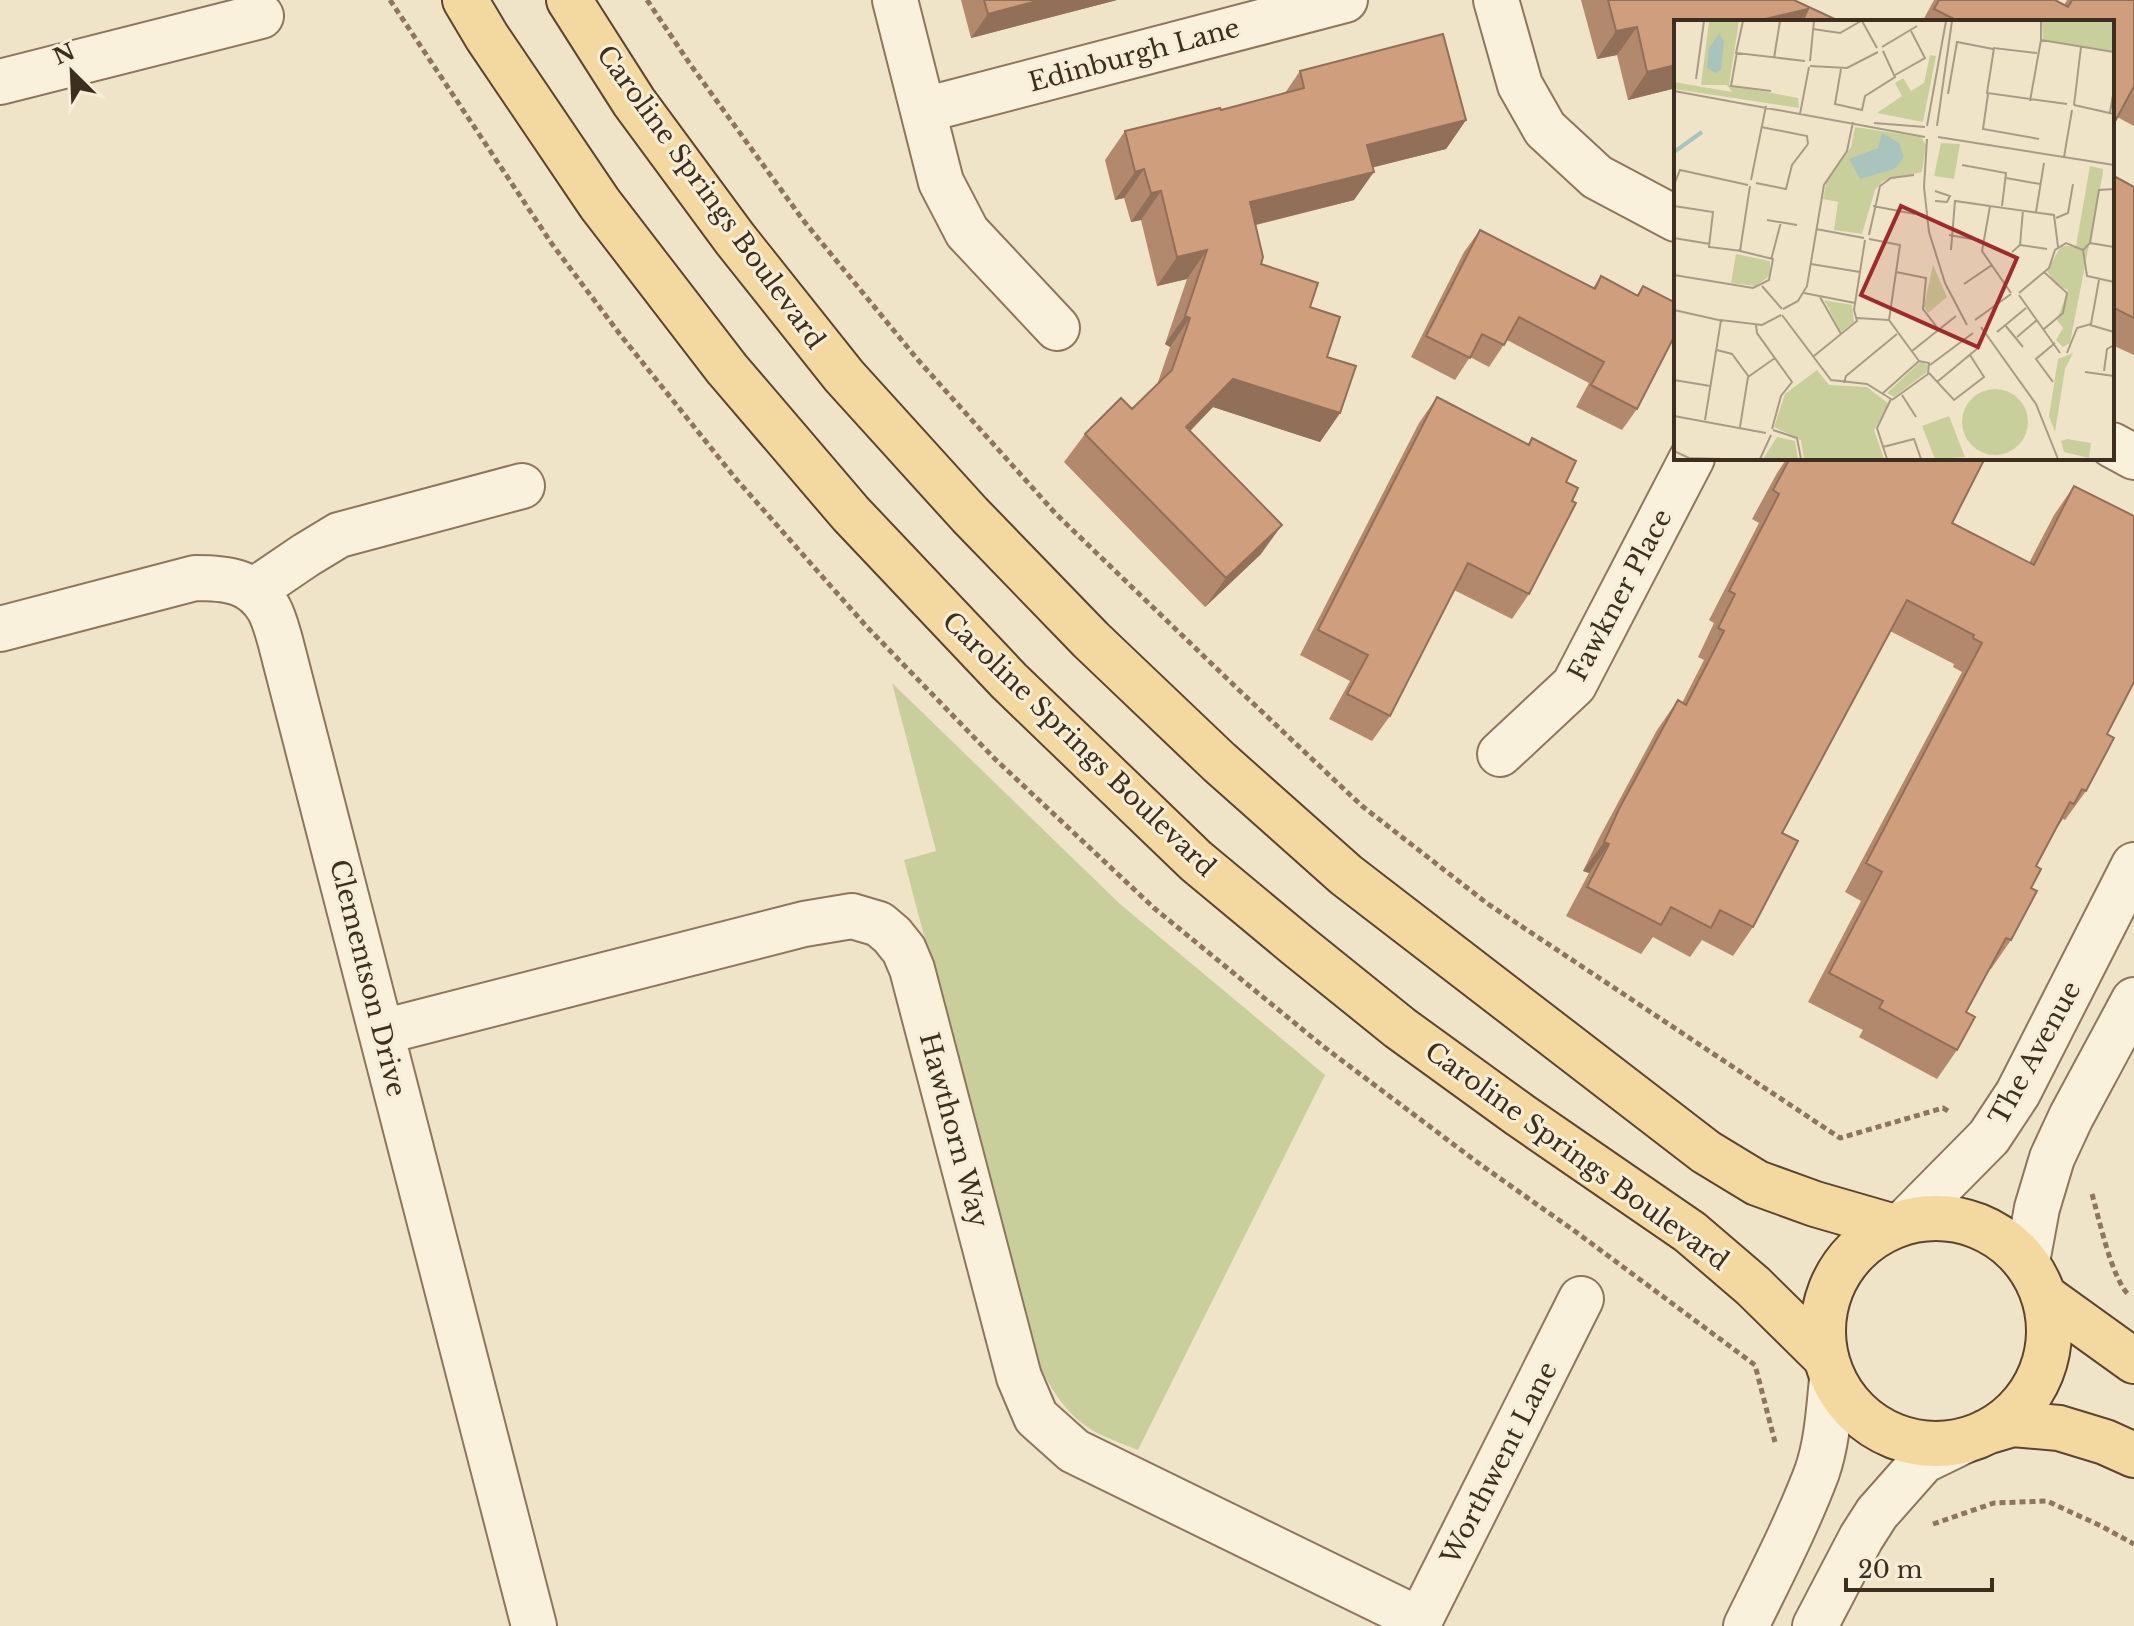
<svg xmlns="http://www.w3.org/2000/svg" width="2134" height="1626" viewBox="0 0 2134 1626" font-family="'Libre Baskerville',serif">
  <style>
    .green { fill: #c9cf9b }
    .lines { fill: none; stroke-linecap: round; stroke-linejoin: round }
    .minor-casing { stroke: #8d765c; stroke-width: 48 }
    .major-casing { stroke: #5b4430; stroke-width: 48 }
    .path { stroke: #8d765c; stroke-width: 5; stroke-dasharray: 6 4; stroke-linecap: butt }
    .minor { stroke: #faf1dc; stroke-width: 44 }
    .major { stroke: #f3d9a0; stroke-width: 44 }
    .wall { fill: #b2896c }
    .shaded-wall { fill: #916f58 }
    .building { fill: #cf9f7d; stroke: #916f58; stroke-width: 2 }
    .labels { text-anchor: middle; dominant-baseline: central; stroke-width: 6; stroke-linejoin: round; paint-order: stroke }
    .street-label { font-size: 26px; fill: #3d2e20; stroke: #f7eed8 }
    .inset-river { fill: none; stroke: #a9c4bc; stroke-width: 4 }
    .inset-road { fill: none; stroke: #a89b85; stroke-width: 2 }
    .view { fill: #9e2a2b; fill-opacity: 0.15; stroke: #9e2a2b; stroke-width: 4 }
    .inset-edge { fill: none; stroke: #3d2e20; stroke-width: 4 }
  </style>
  <rect width="100%" height="100%" fill="#f0e4c8"/>
  <path class="green" d="M892 683 1120 904 1325 1075 1138 1450C1123 1444 1106 1438 1092 1430 1064 1413 1048 1384 1035 1356L904 860 936 851Z"/>
  <g class="lines">
    <g class="minor-casing">
      <path id="minor" d="M895 0 941 182 967 232 1057 328
        M1496 0 1520 85 1545 129 1597 177 1676 219
        M0 82 261 16
        M924 110 1345 0
        M2112 445 2134 457
        M253 591 306 555 339 535 522 486
        M0 629 195 578C226 578 252 580 269 609 274 618 277 630 280 640L534 1626
        M1500 754 1574 685 1692 458
        M382 1032 804 924 852 916 879 924 892 935 904 950 912 969 1019 1377 1036 1417 1074 1451 1420 1620
        M1906 1221 1989 1137 2018 1093 2134 865
        M2027 1262 2037 1208 2052 1158 2071 1117 2134 1000
        M1417 1626 1581 1299
        M1746 1626C1771 1575 1797 1525 1817 1472 1827 1443 1829 1410 1832 1379
        M1815 1626 1861 1538 1877 1513 1923 1461 1964 1441"/>
    </g>
    <g class="major-casing">
      <path id="major" d="M465 0 487 37 600 204 727 369 851 514 1009 681 1196 861 1297 945 1400 1028 1520 1115 1690 1232 1753 1286 1825 1357
        M569 0 634 102 735 239 844 376 970 515 1091 640 1219 762 1346 875 1706 1152 1757 1183 1815 1204 1891 1226
        M1823 1331a113 113 0 1 1 226 0a113 113 0 1 1-226 0Z
        M2045 1297 2134 1361
        M1986 1432 2013 1424 2059 1428 2105 1442 2134 1455"/>
    </g>
    <path class="path" d="M390 0 552 244 622 337 736 479 867 627 995 759 1154 908 1324 1047 1481 1165 1576 1232 1755 1365 1775 1442
      M647 0 690 64 803 220 918 360 1056 514 1241 692 1362 806 1488 904 1840 1138 1943 1108 1948 1111
      M2092 1194C2099 1218 2112 1281 2130 1296
      M1933 1524 1994 1503 2047 1501 2101 1526 2134 1544"/>
    <use href="#minor" class="minor"/>
    <use href="#major" class="major"/>
  </g>
  <path class="wall" d="M961 0H1117L971 38Z
    M1581 0H1794L1841 22H1676V88L1628 100 1617 55 1597 59Z
    M1934 0H2055L2064 5 2067 0H2134V126L2117 117 2112 22H1922Z
    M1300 71 1466 120 1446 149 1373 167 1354 200 1256 225 1261 264 1310 307 1327 357 1340 413 1320 442 1213 407 1190 431 1261 554 1205 607 1064 462 1085 434 1132 409 1157 385 1170 347 1165 344 1187 279 1157 286 1141 220 1131 222 1124 198 1115 200 1105 160 1125 131 1221 110 1285 93Z
    M2112 175 2134 187V355L2112 345Z
    M1480 230 1593 288 1601 276 1637 295 1643 286 1637 409 1622 430 1576 407 1589 383 1507 340 1489 367 1470 357 1455 380 1411 357 1464 252Z
    M1437 397 1528 444 1532 438 1566 482 1529 594 1512 619 1454 590 1390 716 1372 741 1329 719 1350 681 1300 655 1419 423Z
    M1787 458H1985L1952 523 2029 563 2054 515 2074 486 2107 734 2086 791 2065 820 2063 819 2054 832 2036 866 2031 888 2011 940 1991 969H1989L1966 1012 1957 1050 1937 1079 1859 1037 1863 1030 1808 1002 1861 901 1845 892 1962 672 1953 667 1954 664 1890 631 1782 833 1753 927 1733 956 1702 940 1690 957 1653 937 1641 954 1566 916 1589 873 1583 871 1599 838 1657 730 1678 700 1682 703 1704 660 1698 657 1714 623 1709 620 1759 523 1752 519 1777 473Z"/>
  <path class="shaded-wall" d="M1041 0H1117L971 38 988 14Z
    M1808 9 1799 22H1752Z
    M1637 27 1617 55 1597 59 1616 31Z
    M1676 65V88L1628 100 1647 72Z
    M1466 120 1446 149 1347 174 1367 145Z
    M1144 169 1124 198 1115 200 1135 172Z
    M1374 172 1354 200 1230 231 1250 202Z
    M1161 191 1141 220 1131 222 1151 193Z
    M1207 250 1187 279 1157 286 1177 257Z
    M1185 316 1190 318 1170 347 1165 344Z
    M1233 379 1340 413 1320 442 1213 407 1166 456 1186 427Z
    M1282 525 1261 554 1205 607 1226 578Z
    M1604 842 1609 844 1589 873 1583 871Z"/>
  <path class="building" d="M984 0H1041L988 14Z
    M1608 0H1794L1841 22H1802L1808 9 1752 22H1676V65L1647 72 1637 27 1616 31Z
    M1939 0H2055L2068 7 2072 0H2134V88H2133L2112 127V22H1960L1934 9Z
    M1443 34 1466 120 1367 145 1374 172 1250 202 1263 257 1261 264 1318 283 1310 307 1340 317 1327 357 1356 366 1340 413 1233 379 1186 427 1282 525 1226 578 1085 434 1121 398 1132 409 1172 370 1190 318 1185 316 1207 250 1177 257 1161 191 1151 193 1144 169 1135 172 1125 131 1220 108 1221 110 1304 88 1300 71Z
    M2112 175 2134 187V318L2112 307Z
    M1480 230 1595 289 1601 276 1638 296 1643 286 1676 303V333L1637 409 1591 385 1604 362 1519 317 1504 345 1482 334 1470 358 1426 336Z
    M1437 397 1529 445 1532 438 1576 461 1566 482 1578 488 1572 501 1576 503 1529 594 1468 563 1390 716 1347 694 1368 655 1318 630Z
    M1790 458H1985L1952 523 2034 565 2074 486 2134 516V682L2107 734 2114 738 2086 791 2082 789 2074 804 2070 802 2036 866 2041 869 2031 888 2037 891 2011 940 2006 938 1966 1012 1975 1017 1957 1050 1879 1008 1883 1001 1829 973 1882 872 1866 863 1982 643 1973 638 1974 635 1907 600 1782 833 1798 841 1753 927 1720 910 1711 928 1671 907 1661 925 1587 887 1609 844 1604 842 1619 809 1678 700 1686 705 1724 631 1718 628 1735 594 1729 591 1779 494 1773 490Z"/>
  <g class="labels">
    <g class="street-label">
      <text transform="translate(1134 55) rotate(-15)">Edinburgh Lane</text>
      <text transform="translate(711 197) rotate(54)">Caroline Springs Boulevard</text>
      <text transform="translate(1620 595) rotate(-62)">Fawkner Place</text>
      <text transform="translate(1079 744) rotate(44)">Caroline Springs Boulevard</text>
      <text transform="translate(368 978) rotate(76)">Clementson Drive</text>
      <text transform="translate(2035 1053) rotate(-61)">The Avenue</text>
      <text transform="translate(954 1130) rotate(75)">Hawthorn Way</text>
      <text transform="translate(1577 1156) rotate(36)">Caroline Springs Boulevard</text>
      <text transform="translate(1499 1463) rotate(-63)">Worthwent Lane</text>
    </g>
  </g>
  <g transform="translate(1674 20)">
    <rect width="440" height="440" fill="#f0e4c8"/>
    <path d="M35 1H65L55 65 124 78 125 88 0 69V62L58 72 53 65H27ZM368 1H440V31L369 21ZM256 35 262 36 249 102 203 93 228 76 221 63 229 58 237 71 250 63ZM181 107 247 117 252 125 248 152 209 161 201 170 188 214 160 210 164 182 149 179 153 161 177 127ZM267 123 286 124 280 159 260 156ZM416 146 429 149V153L396 323 389 327 382 320 389 308 383 300 394 270 382 265 373 251 387 226H402ZM62 234 96 241V256L81 266 57 263ZM259 245 273 277 254 293 250 286ZM150 280 178 285 180 302 167 312ZM399 333 391 349 381 412 375 396 384 339ZM246 342 254 345 253 352 220 377 213 373ZM143 350 155 365 193 367 215 384 200 410 210 439H130L127 420 100 407 111 374ZM288 402a33 33 0 1 1 66 0a33 33 0 1 1-66 0ZM275 396 291 437 261 439 248 406ZM103 417 121 421 124 439H89ZM393 419 417 423 415 438 390 432 387 421Z" fill="#c9cf9b"/>
    <path d="M45 14 50 21 47 50 41 53 33 48 35 28ZM208 113 225 123 230 137 220 149 186 159 175 139 204 128Z" fill="#a9c4bc"/>
    <path class="inset-river" d="M0 132 28 112"/>
    <path class="inset-road" d="M69 1 62 33 131 41M188 1 203 28M367 1V20L440 32M139 9 166 13 187 1M208 27 243 6M63 32 57 66 97 71M363 33 320 28 313 73 393 84M100 38 106 1M136 41 140 1M136 46 173 48 204 32M167 49 161 84 188 90 191 76 221 57 209 31M221 55 251 38 237 11M22 59 30 1M0 71 251 117M274 74 283 22 319 29M314 74 309 109 365 119M356 81 367 20M400 85 407 27M400 85 440 94M436 93 440 69M126 94 135 47M200 103 251 107M253 106 272 1M263 106 278 1M87 107 133 116 134 124M264 117 440 145M253 119 250 167 255 212 271 263 293 305M390 137 398 90M288 145 332 153 328 186M332 158 366 164M77 160 92 86M82 163 112 169 118 145 134 124M0 165 6 150 74 165M261 171 276 176 273 182 261 181M0 186 39 192 35 227 68 231M199 186 241 194M362 192 370 143M382 198 394 193 399 164M93 200 123 205M142 209 190 218M195 215 206 166 217 158 240 155M275 215 309 221M0 218 36 224M195 219 226 225 215 300 245 341M416 223 440 227M346 225 349 190M277 230 281 181 316 186M409 230 416 223 425 170 440 169M338 232 346 225 373 229M97 240 107 202M137 244 186 252M222 252 252 258 249 289 265 310M370 252 393 273 389 293 370 309M0 255 79 268 95 260 99 239 66 231 76 166M290 264 318 245M88 266 108 289M130 273 181 283M337 273 308 231 316 186 380 195 384 227M345 273 375 248 381 230 392 223 409 230 413 256 440 262M345 275 386 333M146 277 167 314M109 289 124 281 133 266 150 165 173 131 179 102M0 290 49 301M108 295 157 360 193 364 217 379 203 408 213 439M183 298 215 300M301 300 337 274M82 305 83 313 118 362 107 376 98 409M331 305 349 327M416 305 440 312M307 307 362 384 384 439M323 312 352 288M343 317 363 300M43 330 58 334 75 357M238 331 282 296M393 333 403 308 417 304 425 260M140 336 183 301 180 290 191 220M256 345 299 313M430 351 433 329 440 325M411 352 440 356M255 353 280 380 310 357 296 335M0 360 36 366M263 362 304 328M379 362 362 339 381 323M170 363 172 356 223 314M209 373 245 341 255 343 254 354 218 380M228 375 242 397M0 396 92 413M31 400 47 300 88 305 107 295M66 407 74 357 101 338M99 410 123 418 127 439M209 427 240 419 247 439M0 431 15 438 49 439M86 439 97 415"/>
    <path class="view" d="M227 186 343 238 304 327 187 275Z"/>
    <rect width="440" height="440" class="inset-edge"/>
  </g>
  <g transform="translate(72 72) rotate(336)" stroke="#f7eed8" stroke-width="6" paint-order="stroke">
  <path d="M0-6L14 30L0 20L-14 30Z" fill="#3d2e20"/>
  <text y="-12" font-size="22" font-weight="bold" text-anchor="middle" fill="#3d2e20">N</text>
  </g>
  <path d="M1846 1578v12h146v-12" fill="none" stroke="#3d2e20" stroke-width="4"/>
  <text x="1858" y="1578" font-size="24" fill="#3d2e20" stroke="#f7eed8" stroke-width="6" paint-order="stroke">20 m</text>
</svg>
